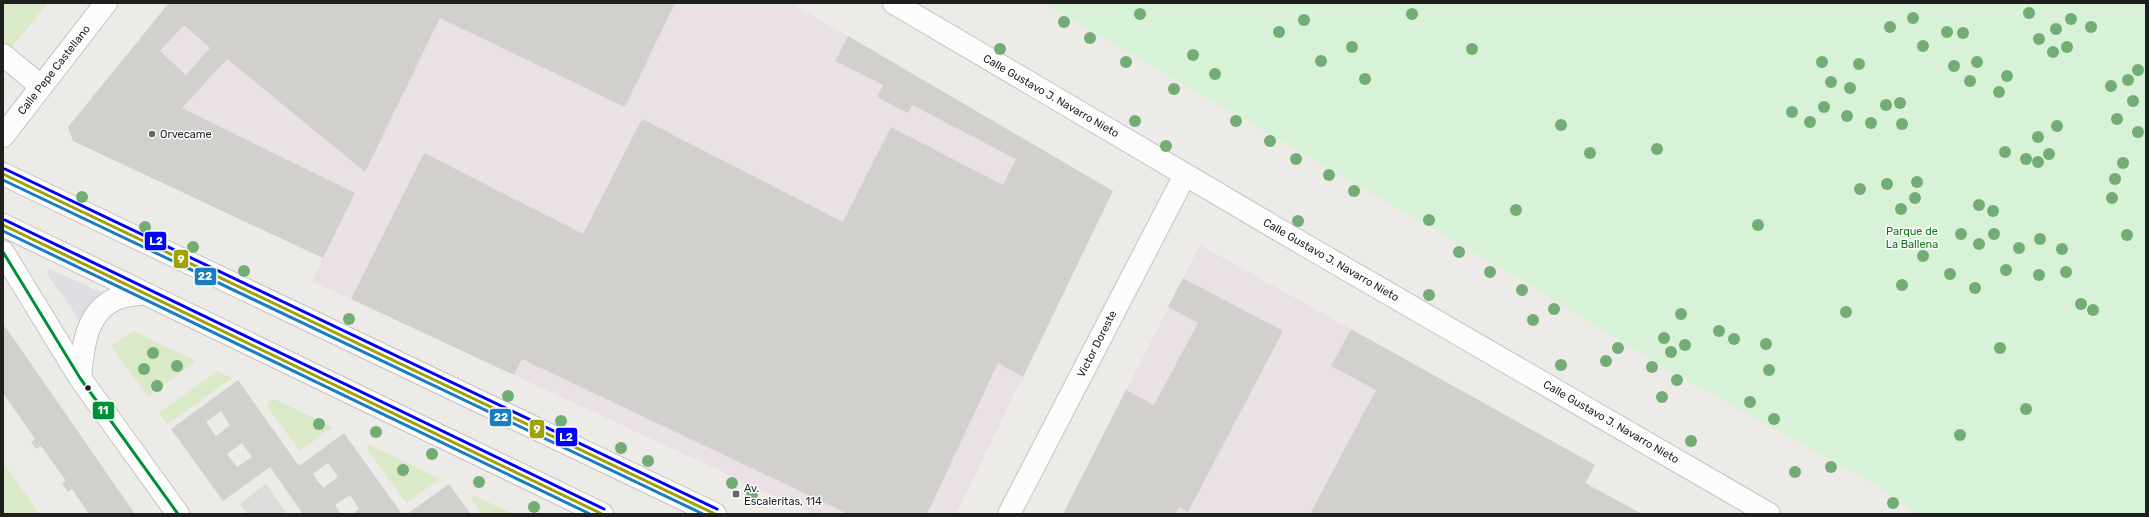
<svg xmlns="http://www.w3.org/2000/svg" width="2149" height="517" viewBox="0 0 2149 517" font-family="Rubik,sans-serif">
  <style>
    .industrial { fill: #eae1e6 }
    .grass { fill: #dae9c8 }
    .park { fill: #d7f2d7 }
    .parking { fill: #dddcdb }
    .plaza { fill: #dfdee2 }
    .building { fill: #d2d0cd; fill-rule: evenodd }
    .lines { fill: none; stroke-linecap: round; stroke-linejoin: round }
    .minor-casing { stroke: #c4c3c2; stroke-width: 24 }
    .minor { stroke: #fcfcfc; stroke-width: 22 }
    .bus-1-casing { stroke: #fff; stroke-width: 6 }
    .bus-2-casing { stroke: #fff; stroke-width: 6 }
    .bus-3-casing { stroke: #fff; stroke-width: 6 }
    .bus-4-casing { stroke: #fff; stroke-width: 6 }
    .bus-1 { stroke: #a1a108; stroke-width: 3 }
    .bus-2 { stroke: #187ec2; stroke-width: 3 }
    .bus-3 { stroke: #00f; stroke-width: 3 }
    .bus-4 { stroke: #009038; stroke-width: 3 }
    .tree { fill: #74ac76 }
    .poi-dot { fill: #676665; stroke: #fff; stroke-width: 1.5 }
    .bus-dot { fill: #1f1f1f; stroke: #fff; stroke-width: 1.5 }
    .labels { text-anchor: middle; dominant-baseline: central; stroke-width: 3; stroke-linejoin: round; paint-order: stroke }
    .street-label { font-size: 11px; fill: #1f1f1f; stroke: #fff }
    .poi-label { font-size: 11px; fill: #1f1f1f; stroke: #fff; text-anchor: start }
    .park-label { font-size: 11px; fill: #117919; stroke: #fff }
    .line-badge { stroke: #fff; stroke-width: 1.5 }
    .badge-label { font-size: 11px; text-anchor: middle; font-weight: bold; fill: #fff }
  </style>
  <rect width="100%" height="100%" fill="#edebe8"/>
  <path class="industrial" d="M169 3H791L1113 191 956 514H813L312 281 323 258 73 141 68 127Z
    M1200 245 1595 465 1586 483 1642 514H1063Z"/>
  <path class="grass" d="M3 3H48L10 49 3 43Z
    M133 331 196 361 148 397 111 346Z
    M217 371 232 378 168 424 159 413Z
    M271 400H276L333 427 300 451 268 408V403Z
    M370 445 440 479 406 503 368 450V446Z
    M3 462 39 514H3Z
    M473 496H475L513 514H482L472 500Z"/>
  <path class="park" d="M1043 3H2146V514H1917L1883 489 1663 367 1523 281Z"/>
  <path class="parking" d="M266 484 287 514H247L240 504Z"/>
  <path class="plaza" d="M50 269 102 293 82 320 79 319 48 276 47 272Z"/>
  <path class="building" d="M169 3H675L625 107 440 18 365 172 227 59 182 108 355 193 323 258 73 141 68 127ZM184 25 210 48 186 75 160 51Z
    M848 36 1113 191 1023 377 998 363 927 514H848L522 359 514 375 351 299 424 153 583 234 642 119 843 222 891 127 1003 185 1016 159 912 105 908 113 877 97 883 85 835 61Z
    M1183 278 1283 331 1188 512 1179 507 1176 514H1063L1126 390 1154 405 1198 323 1168 307Z
    M3 324 16 342 135 514H89L72 489 68 492 62 483 66 481 41 446 36 449 31 442 35 439 3 393Z
    M1351 329 1595 465 1585 483 1642 514H1310L1376 390 1331 366Z
    M238 380 299 466 344 433 402 514H352L359 509 350 495 335 505 341 514H303L270 467 223 501 171 429ZM221 411 230 425 216 436 206 422ZM242 443 252 457 237 467 227 454ZM328 463 338 477 323 488 313 474Z
    M449 484 471 514H407Z"/>
  <g class="lines">
    <g class="minor-casing">
      <path id="minor" d="M894 3 1303 244 1769 514
        M3 55 41 86
        M3 136 106 3
        M3 174 715 514
        M3 225 602 514
        M3 252 80 378 178 514
        M80 378C83 348 85 311 118 298 126 295 135 295 143 293
        M1009 514 1185 175"/>
    </g>
    <use href="#minor" class="minor"/>
    <g class="bus-1-casing">
      <path id="bus-1" d="M3 174 715 514
        M3 225 602 514"/>
    </g>
    <g class="bus-2-casing">
      <path id="bus-2" d="M3 180 703 514
        M3 231 590 514"/>
    </g>
    <g class="bus-3-casing">
      <path id="bus-3" d="M5 169 717 509
        M5 220 604 509"/>
    </g>
    <g class="bus-4-casing">
      <path id="bus-4" d="M3 252 80 378 178 514"/>
    </g>
    <use href="#bus-1" class="bus-1"/>
    <use href="#bus-2" class="bus-2"/>
    <use href="#bus-3" class="bus-3"/>
    <use href="#bus-4" class="bus-4"/>
  </g>
  <g class="tree">
    <circle cx="2029" cy="13" r="6"/>
    <circle cx="1140" cy="14" r="6"/>
    <circle cx="1412" cy="14" r="6"/>
    <circle cx="1913" cy="18" r="6"/>
    <circle cx="2071" cy="19" r="6"/>
    <circle cx="1304" cy="20" r="6"/>
    <circle cx="1064" cy="22" r="6"/>
    <circle cx="1890" cy="27" r="6"/>
    <circle cx="2091" cy="27" r="6"/>
    <circle cx="2056" cy="29" r="6"/>
    <circle cx="1279" cy="32" r="6"/>
    <circle cx="1947" cy="32" r="6"/>
    <circle cx="1963" cy="33" r="6"/>
    <circle cx="1090" cy="38" r="6"/>
    <circle cx="2039" cy="39" r="6"/>
    <circle cx="1923" cy="46" r="6"/>
    <circle cx="1352" cy="47" r="6"/>
    <circle cx="2067" cy="47" r="6"/>
    <circle cx="1000" cy="49" r="6"/>
    <circle cx="1472" cy="49" r="6"/>
    <circle cx="2053" cy="52" r="6"/>
    <circle cx="1193" cy="55" r="6"/>
    <circle cx="1321" cy="61" r="6"/>
    <circle cx="1126" cy="62" r="6"/>
    <circle cx="1822" cy="62" r="6"/>
    <circle cx="1977" cy="62" r="6"/>
    <circle cx="1859" cy="64" r="6"/>
    <circle cx="1954" cy="66" r="6"/>
    <circle cx="2138" cy="70" r="6"/>
    <circle cx="1215" cy="74" r="6"/>
    <circle cx="2007" cy="76" r="6"/>
    <circle cx="1365" cy="79" r="6"/>
    <circle cx="2128" cy="80" r="6"/>
    <circle cx="1970" cy="81" r="6"/>
    <circle cx="1831" cy="82" r="6"/>
    <circle cx="2111" cy="86" r="6"/>
    <circle cx="1850" cy="88" r="6"/>
    <circle cx="1174" cy="89" r="6"/>
    <circle cx="1999" cy="92" r="6"/>
    <circle cx="2133" cy="101" r="6"/>
    <circle cx="1900" cy="103" r="6"/>
    <circle cx="1886" cy="105" r="6"/>
    <circle cx="1824" cy="107" r="6"/>
    <circle cx="1792" cy="112" r="6"/>
    <circle cx="1847" cy="116" r="6"/>
    <circle cx="2117" cy="119" r="6"/>
    <circle cx="1135" cy="121" r="6"/>
    <circle cx="1236" cy="121" r="6"/>
    <circle cx="1810" cy="122" r="6"/>
    <circle cx="1871" cy="123" r="6"/>
    <circle cx="1902" cy="124" r="6"/>
    <circle cx="1561" cy="125" r="6"/>
    <circle cx="2057" cy="126" r="6"/>
    <circle cx="2138" cy="132" r="6"/>
    <circle cx="2038" cy="137" r="6"/>
    <circle cx="1270" cy="141" r="6"/>
    <circle cx="1166" cy="146" r="6"/>
    <circle cx="1657" cy="149" r="6"/>
    <circle cx="2005" cy="152" r="6"/>
    <circle cx="1590" cy="153" r="6"/>
    <circle cx="2049" cy="154" r="6"/>
    <circle cx="1296" cy="159" r="6"/>
    <circle cx="2026" cy="159" r="6"/>
    <circle cx="2038" cy="162" r="6"/>
    <circle cx="2123" cy="163" r="6"/>
    <circle cx="1329" cy="175" r="6"/>
    <circle cx="2115" cy="179" r="6"/>
    <circle cx="1917" cy="182" r="6"/>
    <circle cx="1887" cy="184" r="6"/>
    <circle cx="1860" cy="189" r="6"/>
    <circle cx="1354" cy="191" r="6"/>
    <circle cx="82" cy="197" r="6"/>
    <circle cx="1915" cy="198" r="6"/>
    <circle cx="2112" cy="198" r="6"/>
    <circle cx="1979" cy="205" r="6"/>
    <circle cx="1901" cy="209" r="6"/>
    <circle cx="1516" cy="210" r="6"/>
    <circle cx="1993" cy="211" r="6"/>
    <circle cx="1429" cy="220" r="6"/>
    <circle cx="1298" cy="221" r="6"/>
    <circle cx="1758" cy="225" r="6"/>
    <circle cx="145" cy="227" r="6"/>
    <circle cx="1961" cy="234" r="6"/>
    <circle cx="1994" cy="234" r="6"/>
    <circle cx="2127" cy="235" r="6"/>
    <circle cx="2040" cy="239" r="6"/>
    <circle cx="1979" cy="244" r="6"/>
    <circle cx="193" cy="247" r="6"/>
    <circle cx="2019" cy="248" r="6"/>
    <circle cx="2062" cy="249" r="6"/>
    <circle cx="1459" cy="252" r="6"/>
    <circle cx="1923" cy="256" r="6"/>
    <circle cx="2006" cy="270" r="6"/>
    <circle cx="244" cy="271" r="6"/>
    <circle cx="1490" cy="272" r="6"/>
    <circle cx="2066" cy="272" r="6"/>
    <circle cx="1950" cy="274" r="6"/>
    <circle cx="2039" cy="275" r="6"/>
    <circle cx="1902" cy="285" r="6"/>
    <circle cx="1975" cy="288" r="6"/>
    <circle cx="1522" cy="290" r="6"/>
    <circle cx="1429" cy="295" r="6"/>
    <circle cx="2081" cy="304" r="6"/>
    <circle cx="1554" cy="309" r="6"/>
    <circle cx="2093" cy="310" r="6"/>
    <circle cx="1846" cy="312" r="6"/>
    <circle cx="1681" cy="314" r="6"/>
    <circle cx="349" cy="319" r="6"/>
    <circle cx="1533" cy="320" r="6"/>
    <circle cx="1719" cy="331" r="6"/>
    <circle cx="1664" cy="338" r="6"/>
    <circle cx="1734" cy="339" r="6"/>
    <circle cx="1766" cy="344" r="6"/>
    <circle cx="1685" cy="345" r="6"/>
    <circle cx="1618" cy="348" r="6"/>
    <circle cx="2000" cy="348" r="6"/>
    <circle cx="1671" cy="352" r="6"/>
    <circle cx="153" cy="353" r="6"/>
    <circle cx="1606" cy="361" r="6"/>
    <circle cx="1561" cy="365" r="6"/>
    <circle cx="177" cy="366" r="6"/>
    <circle cx="1652" cy="367" r="6"/>
    <circle cx="144" cy="369" r="6"/>
    <circle cx="1769" cy="370" r="6"/>
    <circle cx="1677" cy="380" r="6"/>
    <circle cx="157" cy="386" r="6"/>
    <circle cx="508" cy="396" r="6"/>
    <circle cx="1662" cy="397" r="6"/>
    <circle cx="1750" cy="402" r="6"/>
    <circle cx="2026" cy="409" r="6"/>
    <circle cx="1774" cy="419" r="6"/>
    <circle cx="561" cy="421" r="6"/>
    <circle cx="319" cy="424" r="6"/>
    <circle cx="376" cy="432" r="6"/>
    <circle cx="1960" cy="435" r="6"/>
    <circle cx="1691" cy="441" r="6"/>
    <circle cx="621" cy="448" r="6"/>
    <circle cx="432" cy="454" r="6"/>
    <circle cx="648" cy="461" r="6"/>
    <circle cx="1831" cy="467" r="6"/>
    <circle cx="403" cy="470" r="6"/>
    <circle cx="1795" cy="472" r="6"/>
    <circle cx="479" cy="482" r="6"/>
    <circle cx="732" cy="483" r="6"/>
    <circle cx="752" cy="494" r="6"/>
    <circle cx="1893" cy="503" r="6"/>
    <circle cx="534" cy="507" r="6"/>
  </g>
  <g class="poi-dot">
    <circle cx="152" cy="134" r="4"/>
    <rect x="732" y="490" width="8" height="8" rx="2"/>
  </g>
  <circle class="bus-dot" cx="88" cy="388" r="3.5"/>
  <g class="labels">
    <g class="street-label">
      <text transform="translate(54 70) rotate(-52)">Calle Pepe Castellano</text>
      <text transform="translate(1051 96) rotate(30)">Calle Gustavo J. Navarro Nieto</text>
      <text transform="translate(1331 260) rotate(30)">Calle Gustavo J. Navarro Nieto</text>
      <text transform="translate(1097 344) rotate(-63)">Victor Doreste</text>
      <text transform="translate(1611 422) rotate(30)">Calle Gustavo J. Navarro Nieto</text>
    </g>
    <g class="poi-label">
      <text x="160" y="134">Orvecame</text>
      <text x="744" y="488">Av.<tspan x="744" dy="13">Escaleritas, 114</tspan></text>
    </g>
    <g class="park-label">
      <text x="1912" y="231">Parque de<tspan x="1912" dy="13">La Ballena</tspan></text>
    </g>
  </g>
  <g class="line-badge">
    <rect x="144" y="231" width="23" height="20" rx="4" fill="#00f"/>
    <rect x="173" y="249" width="16" height="20" rx="4" fill="#a1a108"/>
    <rect x="194" y="267" width="23" height="19" rx="4" fill="#187ec2"/>
    <rect x="92" y="401" width="23" height="19" rx="4" fill="#009038"/>
    <rect x="489" y="408" width="23" height="19" rx="4" fill="#187ec2"/>
    <rect x="529" y="419" width="16" height="20" rx="4" fill="#a1a108"/>
    <rect x="555" y="427" width="23" height="20" rx="4" fill="#00f"/>
  </g>
  <g class="badge-label">
    <text x="156" y="245">L2</text>
    <text x="181" y="263">9</text>
    <text x="205" y="280">22</text>
    <text x="103" y="414">11</text>
    <text x="501" y="421">22</text>
    <text x="537" y="433">9</text>
    <text x="566" y="441">L2</text>
  </g>
  <rect width="2149" height="517" fill="none" stroke="#1f1f1f" stroke-width="8"/>
</svg>
